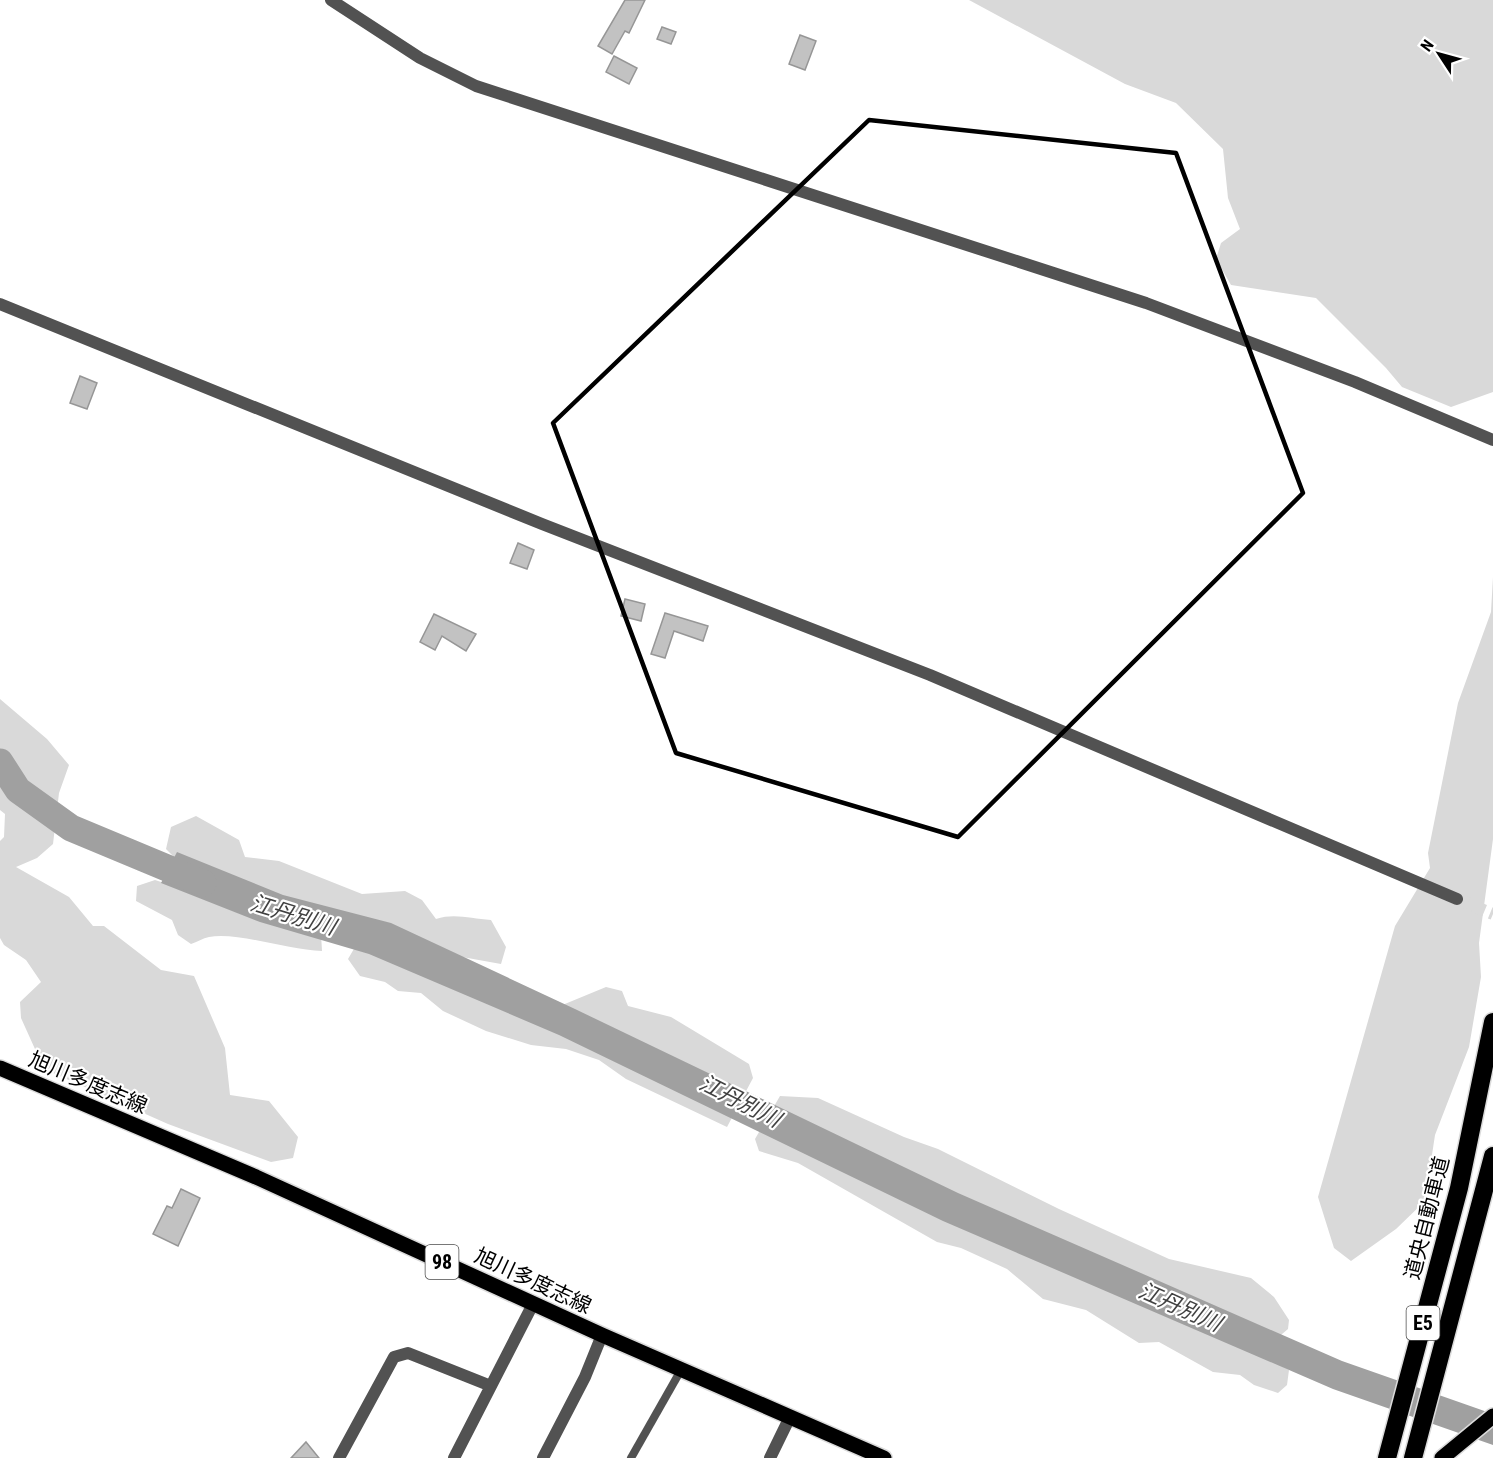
<svg xmlns="http://www.w3.org/2000/svg" width="1493" height="1458" viewBox="0 0 1493 1458" font-family="'Roboto Condensed','Noto Sans JP',sans-serif">
  <style>
    .green { fill: #d9d9d9 }
    .water { fill: #a0a0a0 }
    .lines { fill: none; stroke-linecap: round; stroke-linejoin: round }
    .river { stroke: #a0a0a0; stroke-width: 27 }
    .building { fill: #c2c2c2; stroke: #969696; stroke-width: 1.5 }
    .street-tunnel { stroke: #d9d9d9; stroke-width: 12; stroke-dasharray: 12 6; stroke-linecap: butt }
    .primary-casing { stroke: #dbdbdb; stroke-width: 18 }
    .highway-casing { stroke: #dbdbdb; stroke-width: 21 }
    .lane { stroke: #525252; stroke-width: 8 }
    .street { stroke: #525252; stroke-width: 12 }
    .primary { stroke: #000; stroke-width: 15 }
    .highway { stroke: #000; stroke-width: 18 }
    .marked { fill: none; stroke: #000; stroke-width: 4.5; stroke-linejoin: round }
    .labels { text-anchor: middle; dominant-baseline: central; stroke-width: 4.5; stroke-linejoin: round; paint-order: stroke }
    .shield { fill: #fff; stroke: #4c4c4c; stroke-width: 1.5 }
    .shield-label { font-size: 20px; font-weight: bold; fill: #000 }
    .street-label { font-size: 21px; fill: #000; stroke: #fff }
    .water-label { font-size: 22px; font-style: italic; fill: #414141; stroke: #fff }
  </style>
  <rect width="100%" height="100%" fill="#fff"/>
  <path class="green" d="M969 0H1493V392L1451 407 1402 387 1386 368 1316 298 1231 285 1216 259 1221 243 1240 229 1228 198 1223 149 1176 103 1125 84Z
    M1493 577V839L1479 943 1481 977 1469 1047 1435 1135 1425 1201 1396 1229 1351 1261 1334 1248 1318 1197 1395 926 1430 868 1428 853 1458 703 1491 612Z
    M0 699 47 739 69 765 59 793 53 844 37 858 16 867 69 897 93 926H104L161 970 194 976 225 1048 230 1095 269 1101 298 1137 293 1158 271 1162 168 1124 44 1069 21 1018 20 1002 41 982 26 960 4 945 0 938V841L4 837 5 814 0 810Z
    M196 816 239 840 245 857 279 861 362 894 405 891 422 900 436 919C455 913 471 919 491 920L506 947 501 964 451 955 183 866 166 849 171 827Z
    M155 880 321 934 322 951C288 950 239 932 209 937 203 938 197 942 191 944L178 935 172 920 136 901 137 886Z
    M358 942 543 1013 606 987 622 991 628 1006 671 1017 749 1064 753 1078 727 1127 626 1079 599 1060 566 1049 531 1045 486 1031 443 1011 421 993 398 991 385 982 360 976 348 959Z
    M780 1096 818 1098 904 1137 938 1149 1059 1209 1169 1259 1251 1278 1274 1297 1289 1320 1288 1329 1275 1340 1246 1347 1289 1370 1287 1385 1278 1393 1254 1385 1240 1375 1213 1372 1159 1342 1139 1343 1086 1310 1043 1299 1007 1269 961 1248 937 1242 798 1163 759 1151 755 1139Z"/>
  <path class="water" d="M177 852 283 895 391 923 575 1009 958 1193 1342 1361 1493 1414V1445L1333 1389 943 1221 559 1035 369 954 260 922 161 883Z"/>
  <g class="lines">
    <path class="river" d="M0 762 18 790 71 828 203 883"/>
  </g>
  <path class="building" d="M625 0H645L629 33 625 31 612 54 598 46Z
    M662 27 676 32 671 44 657 39Z
    M800 35 816 41 805 70 789 64Z
    M614 56 637 68 629 84 606 72Z
    M80 376 97 383 87 409 70 403Z
    M518 543 534 550 527 569 510 563Z
    M625 599 645 604 641 621 621 616Z
    M665 613 708 626 703 641 674 631 665 658 651 654Z
    M434 614 476 634 466 651 442 636 435 650 420 642Z
    M181 1189 200 1198 178 1246 153 1234 167 1206 172 1208Z
    M306 1442 319 1458H291Z"/>
  <g class="lines">
    <path class="street-tunnel" d="M1457 899 1493 914"/>
    <g class="primary-casing">
      <path id="primary" d="M0 1068 256 1177 602 1335 884 1458
        M1442 1458 1493 1416"/>
    </g>
    <g class="highway-casing">
      <path id="highway" d="M1387 1458 1459 1188 1493 1022
        M1413 1458 1493 1156"/>
    </g>
    <path class="lane" d="M631 1458 681 1370"/>
    <path class="street" d="M331 0 420 58 476 86 1146 303 1355 382 1493 440
      M0 304 542 524 930 675 1457 899
      M339 1458 394 1357 408 1353 491 1386
      M454 1458 533 1304
      M543 1458 585 1377 602 1335
      M770 1458 790 1417"/>
    <use href="#primary" class="primary"/>
    <use href="#highway" class="highway"/>
  </g>
  <path class="marked" d="M869 120 1176 153 1303 493 958 837 676 753 553 423Z"/>
  <g class="labels">
    <g class="shield">
      <rect x="425.5" y="1245" width="33" height="34" rx="4.5"/>
      <rect x="1406.5" y="1306" width="33" height="34" rx="4.5"/>
    </g>
    <g class="shield-label">
      <text x="442" y="1262">98</text>
      <text x="1423" y="1323">E5</text>
    </g>
    <g class="street-label">
      <text transform="translate(88 1083) rotate(23)">旭川多度志線</text>
      <text transform="translate(1427 1218) rotate(-76)">道央自動車道</text>
      <text transform="translate(533 1281) rotate(25)">旭川多度志線</text>
    </g>
    <g class="water-label">
      <text transform="translate(293 915) rotate(17)">江丹別川</text>
      <text transform="translate(740 1101) rotate(27)">江丹別川</text>
      <text transform="translate(1180 1307) rotate(24)">江丹別川</text>
    </g>
  </g>
  <g transform="translate(1439 54) rotate(306)" stroke="#ffffff" stroke-width="4.5" paint-order="stroke">
  <path d="M0-4.5L10 22L0 15L-10 22Z" fill="#000000"/>
  <text y="-9" font-size="16" font-weight="bold" text-anchor="middle" fill="#000000">N</text>
  </g>
</svg>
